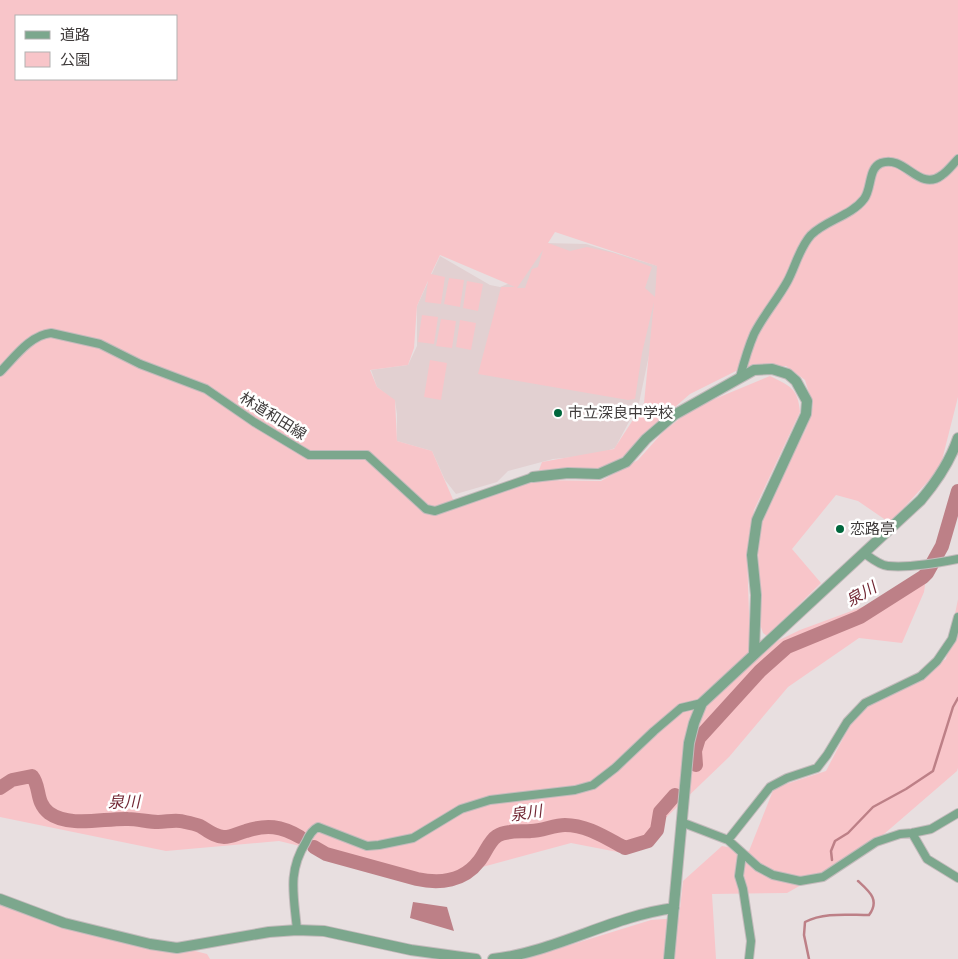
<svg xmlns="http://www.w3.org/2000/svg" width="958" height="959" viewBox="0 0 958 959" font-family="Figtree,'Noto Sans JP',sans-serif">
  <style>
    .built { fill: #e2d0d1 }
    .green { fill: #f8c5c9; fill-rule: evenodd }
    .water { fill: #bd8087 }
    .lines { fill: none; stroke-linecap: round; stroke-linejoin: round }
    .stream { stroke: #bd8087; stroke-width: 2.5 }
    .river { stroke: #bd8087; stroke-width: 14 }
    .minor-casing { stroke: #c3bbbc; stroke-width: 10 }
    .tertiary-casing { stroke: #c3bbbc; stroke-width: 12 }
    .minor { stroke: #7ca78d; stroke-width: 8 }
    .tertiary { stroke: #7ca78d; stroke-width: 10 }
    .poi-dot { fill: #00673d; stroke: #fff; stroke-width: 2 }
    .labels { text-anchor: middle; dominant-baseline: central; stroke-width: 5; stroke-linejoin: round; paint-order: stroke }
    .poi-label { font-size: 15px; fill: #3f3b3b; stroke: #fff; text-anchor: start }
    .street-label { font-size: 15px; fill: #3f3b3b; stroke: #fff }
    .water-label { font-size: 16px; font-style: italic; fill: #722835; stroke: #fff }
  </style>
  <rect width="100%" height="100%" fill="#e8dfe0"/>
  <path class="built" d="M545 243 586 244 658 266 657 317 639 403 615 448 595 455 553 459 508 471 497 482 456 494 445 480 432 451 397 441V414L395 401 377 387 371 370 408 365 417 346V306L440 256 490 285 500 287 520 279Z"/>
  <path class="green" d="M0 0H958V397L940 468 890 523 858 501 836 495 792 549 821 583 767 636 763 633 760 624 758 547 762 518 777 485 806 429 813 406 805 380 786 366 740 369 690 394 638 439 626 455 601 468 539 470 542 462 614 449 644 403 654 302 642 353 635 399 628 400 478 374 501 287H515L440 255 431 274 445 277 441 304 425 302 428 281 417 306 414 348 408 365 370 370 377 387 395 400 397 441 432 451 455 504 532 480 601 481 638 460 663 432 693 408 770 376C790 386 798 388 800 412L754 510 747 555 750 643 767 646 800 630 865 606 913 576 927 572 924 592 902 643 859 638 788 687 729 757 628 854 571 843 438 879 279 841 166 851 0 817ZM16 16H176V79H16ZM555 232 657 266 655 297 645 288 652 267 614 253 587 247 570 251 548 243ZM543 250 538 267 532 269 525 288H517Z
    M449 278 464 280 460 307 444 304Z
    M467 281 483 284 478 311 463 308Z
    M422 315 438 317 434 344 418 342Z
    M441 319 456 321 452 348 436 346Z
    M460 320 476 323 471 350 456 347Z
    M430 360 447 363 441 400 424 397Z
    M958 599V768L957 771 869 847 787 893 712 894 716 959H525L651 920 679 918 683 881 722 846 749 851 774 788 826 771 851 723 871 704 946 659Z
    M0 902 207 954 210 959H0Z"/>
  <path class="water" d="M413 902 447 907 454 931 410 918Z"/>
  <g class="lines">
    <path class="stream" d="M832 860 831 851 835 841 848 833 873 807 906 789 933 771 953 707 958 698
      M809 959 804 935 805 922C824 912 847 915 869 915 880 900 870 892 858 881"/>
    <path class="river" d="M696 765 695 751 699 738 760 671 787 647 860 617 923 577 927 573 942 546 958 491
      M0 788 12 780 32 776C41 787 35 802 49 813 70 828 104 818 128 819 138 819 148 822 158 822 167 822 177 819 185 822 190 823 195 824 200 826 207 830 215 837 224 837 232 837 238 833 246 831 267 824 281 826 300 837
      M314 847 326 854 417 879C440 884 464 881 479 861 485 854 489 841 497 836 506 830 521 832 531 831 542 831 554 825 565 825 587 825 606 838 625 848L648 841 657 830 660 812 675 795"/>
    <g class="minor-casing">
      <path id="minor" d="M0 372C14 358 30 335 51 333L100 344 140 364 206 389 254 422 309 455H367L426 509 435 511 533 477
        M740 377C744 362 748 348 754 334 763 316 777 300 787 282 795 268 799 248 811 235 826 220 851 216 864 199 872 189 868 168 881 163 905 154 919 193 942 175 948 171 953 164 958 159
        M864 553C871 558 879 565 888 566 909 568 938 563 958 559
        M681 822 728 840 758 867 773 875 800 881 823 877 876 842 900 834 912 833 931 829 958 813
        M912 833 927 859 958 878
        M728 840 770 787 787 778 817 768 827 755 847 722 865 703 921 676 937 661 952 639 958 617
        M742 854 739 876 743 889 751 941 749 959
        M297 930C294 896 287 872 306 842 309 835 312 830 318 827L367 846 379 845 413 838 461 809 490 800 575 790 593 785 615 768 654 731 681 708 702 703"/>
    </g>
    <g class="tertiary-casing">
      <path id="tertiary" d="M533 477 568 473 599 474 626 462 646 439 674 415 754 370 772 369 788 374 796 381 807 401 806 414 757 520 752 555 756 595 754 653
        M0 899 64 923 150 944 177 948 269 932 297 930 324 931 411 950 476 959
        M493 959C555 952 612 916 674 908
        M669 959 689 743 694 723 702 703 921 500C937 481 950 462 958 438"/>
    </g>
    <use href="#minor" class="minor"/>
    <use href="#tertiary" class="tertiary"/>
  </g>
  <g class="poi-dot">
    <circle cx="558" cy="413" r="5"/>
    <circle cx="840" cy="529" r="5"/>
  </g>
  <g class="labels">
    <g class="poi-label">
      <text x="568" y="413">市立深良中学校</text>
      <text x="850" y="529">恋路亭</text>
    </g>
    <g class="street-label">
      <text transform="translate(273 416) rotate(32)">林道和田線</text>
    </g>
    <g class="water-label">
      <text transform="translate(861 594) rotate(-30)">泉川</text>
      <text transform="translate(124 802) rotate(-1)">泉川</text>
      <text transform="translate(526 813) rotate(-8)">泉川</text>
    </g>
  </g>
  <rect x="15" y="15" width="162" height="65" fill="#ffffff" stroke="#b2b1b1"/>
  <rect x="25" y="31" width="25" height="8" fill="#7ca78d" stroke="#b2b1b1"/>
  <text x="60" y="40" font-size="15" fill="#3f3b3b">道路</text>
  <rect x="25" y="52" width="25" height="15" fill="#f8c5c9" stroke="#b2b1b1"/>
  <text x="60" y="65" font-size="15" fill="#3f3b3b">公園</text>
</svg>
